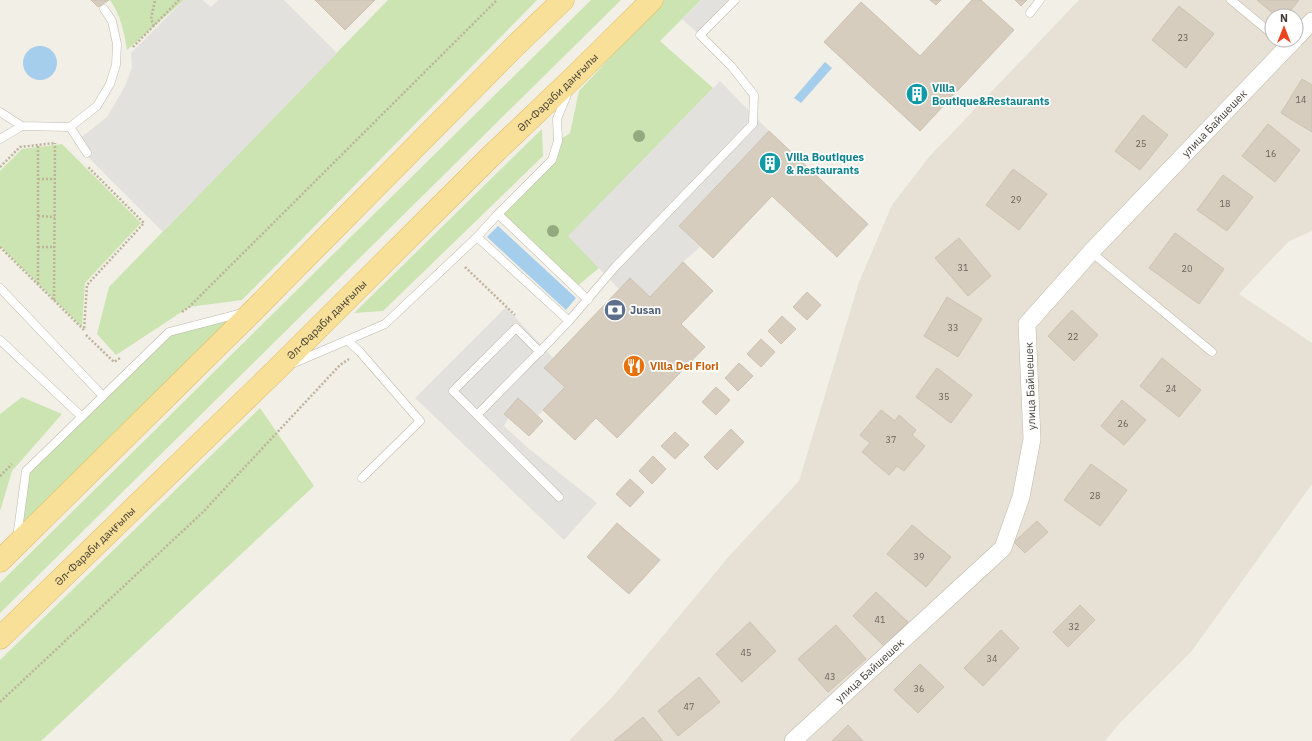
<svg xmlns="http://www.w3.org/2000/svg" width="1312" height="741" viewBox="0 0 1312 741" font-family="'IBM Plex Sans',sans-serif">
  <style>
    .residential { fill: #e6e1d4; fill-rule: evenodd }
    .green { fill: #cbe4b1 }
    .parking { fill: #e3e1de }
    .water { fill: #a5cdec }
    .building { fill: #d6cdbf; stroke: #cdc2b0 }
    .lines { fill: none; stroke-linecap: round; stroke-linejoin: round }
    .lane-casing { stroke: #c0b9ac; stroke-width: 9 }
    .street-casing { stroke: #c0b9ac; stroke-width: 18 }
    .primary-casing { stroke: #ddbd69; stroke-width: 23 }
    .path { stroke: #beb29b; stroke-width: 2.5; stroke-dasharray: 2 2; stroke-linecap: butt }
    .lane { stroke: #fff; stroke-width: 8 }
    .street { stroke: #fff; stroke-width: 17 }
    .primary { stroke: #f8e098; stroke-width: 22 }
    .tree { fill: #93aa80 }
    .labels { text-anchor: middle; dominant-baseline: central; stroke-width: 3.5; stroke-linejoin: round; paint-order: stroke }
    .number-label { font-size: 9px; fill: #686258 }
    .culture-label { font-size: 11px; font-weight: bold; fill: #0d838f; stroke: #fff; text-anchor: start }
    .street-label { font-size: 11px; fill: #443f36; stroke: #fff }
    .service-label { font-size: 11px; font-weight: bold; fill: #4e5e75; stroke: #fff; text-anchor: start }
    .food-label { font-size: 11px; font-weight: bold; fill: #c56008; stroke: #fff; text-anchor: start }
  </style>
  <rect width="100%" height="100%" fill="#f2efe6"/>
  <path class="residential" d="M1079 0H1312V231L1289 241 1239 294 1312 343V484L1191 652 1119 724 1105 741H569L613 696 730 555 799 481 859 282 892 205 929 157ZM1272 16H1296V40H1272Z"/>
  <path class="green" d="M110 0H184L127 50C124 32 121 16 110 0Z
    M388 0H537L242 300 189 307 116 355 97 334 109 287Z
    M591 0H621L0 613V583Z
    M664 0H701L660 41 713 88 569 236 599 268 575 288 498 214 552 161 558 141 570 133 579 91Z
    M542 129 543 156 383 311 354 313Z
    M62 144 141 223 85 283 82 327 0 246V171L22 149Z
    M245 313 17 538 26 471 169 332Z
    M22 397 62 414 12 471 0 511V414Z
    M260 408 314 486 41 741H0V660Z"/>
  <path class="parking" d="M184 0H202L211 7 218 0H284L337 53 163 232 74 143 107 117 113 107 125 86 132 67 131 53Z
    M701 0H735L700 35 682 19Z
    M720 81 769 131 679 226 700 247 683 262 650 297 630 278 619 289 568 236Z
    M506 307 553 358 544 368 565 387 538 416 518 399 504 426 528 448 597 503 564 540 415 398Z"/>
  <path class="water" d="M23 63a17 17 0 1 1 34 0a17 17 0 1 1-34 0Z
    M825 62 832 68 801 103 794 98Z
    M498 226 576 298 566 310 487 237Z"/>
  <path class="building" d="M91 0H109L98 7Z
    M315 0H375L345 30Z
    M930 0H941L936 5Z
    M972 0H981L1014 30 920 131 824 42 861 2 920 56Z
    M1015 0H1027L1021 6Z
    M1257 0H1299L1286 16H1276Z
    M1179 6 1214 34 1186 68 1152 40Z
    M1302 79 1312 85V132L1281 113Z
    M1143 115 1168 135 1140 170 1115 151Z
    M1268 124 1300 150 1275 182 1242 156Z
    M769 131 868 224 837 257 772 196 713 258 679 226Z
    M1013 169 1047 194 1019 230 986 205Z
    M1223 175 1253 197 1227 231 1197 210Z
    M1175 233 1224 269 1199 304 1149 268Z
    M959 238 991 276 968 296 935 258Z
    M683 262 713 291 681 324 705 347 617 438 596 418 575 440 543 410 565 387 544 368 630 278 650 297Z
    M807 292 821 305 807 320 793 307Z
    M947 297 982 319 958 357 924 336Z
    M1072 310 1098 335 1074 361 1048 336Z
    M782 316 796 329 781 344 768 331Z
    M761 339 775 352 761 367 747 354Z
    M1162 358 1201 390 1179 417 1140 386Z
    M739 363 753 376 738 391 725 378Z
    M937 368 972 395 951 423 916 397Z
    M716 387 730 400 716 415 702 402Z
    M518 398 543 421 529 436 504 414Z
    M1122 400 1146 420 1124 445 1101 426Z
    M881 410 895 421 899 415 916 430 912 435 925 446 904 471 897 466 889 475 862 452 870 443 860 435Z
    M731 429 744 442 717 470 704 457Z
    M675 432 689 445 675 459 661 446Z
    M653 456 666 469 652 484 639 471Z
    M1091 464 1127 490 1100 526 1064 500Z
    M630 479 644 492 630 507 616 494Z
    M1037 521 1048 532 1025 553 1014 542Z
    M617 523 660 560 629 594 587 557Z
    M912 525 951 557 926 587 887 554Z
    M876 592 908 622 884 646 853 616Z
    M1080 605 1095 620 1068 647 1053 632Z
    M750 622 776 651 742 682 716 654Z
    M836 625 866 659 828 692 798 659Z
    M1001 630 1019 648 983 686 964 668Z
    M920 664 944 687 918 713 894 690Z
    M699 677 720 702 678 736 658 711Z
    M643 717 663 741H614Z
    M848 725 863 741H832Z"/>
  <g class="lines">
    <g class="lane-casing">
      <path id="lane" d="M1231 0 1272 34
        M1030 13 1040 0
        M0 112 22 126
        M70 127 87 153
        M0 139 22 126 70 127 97 106 110 84 116 65 117 44 112 21 104 9
        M498 214 588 300
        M477 237 569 321
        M1091 252 1212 352
        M0 288 103 396
        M0 340 81 416
        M347 340 360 352 420 421 362 478
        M540 352 516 328 453 391 559 497
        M294 363 385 324 477 237 498 214 552 160 558 141 557 119 568 92
        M477 415 547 344 569 321 615 267 753 124 754 95 732 67 700 35 735 0
        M17 538 26 471 169 332 242 313"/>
    </g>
    <g class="street-casing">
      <g id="street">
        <path d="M1296 38 1312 21"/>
        <path id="s1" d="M793 741 1003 548 1021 497 1032 439 1027 324 1091 252 1294 40"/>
      </g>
    </g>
    <g class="primary-casing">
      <g id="primary">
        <path d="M0 561 253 311 514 47 563 0"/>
        <path id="s2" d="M0 638 276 370 490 157 575 76 652 0"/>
      </g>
    </g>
    <path class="path" d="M154 26 151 19 155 0
      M133 47 179 0
      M0 167 20 147 55 143
      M38 179H55
      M38 216 55 217
      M0 247 84 330 87 285 144 223 88 167
      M38 247H55
      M465 267 515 315
      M38 284V145
      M54 300 55 143
      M182 312 189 307 497 0
      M86 335 114 362 120 358
      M0 476 12 464
      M0 702 202 513 340 365 349 359"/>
    <use href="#lane" class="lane"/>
    <use href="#street" class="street"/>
    <use href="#primary" class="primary"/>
  </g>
  <g class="tree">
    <circle cx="639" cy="136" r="6"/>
    <circle cx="553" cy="231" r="6"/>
  </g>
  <defs>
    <g id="building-disc" transform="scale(1.15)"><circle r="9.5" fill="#0f9aa8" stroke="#fff"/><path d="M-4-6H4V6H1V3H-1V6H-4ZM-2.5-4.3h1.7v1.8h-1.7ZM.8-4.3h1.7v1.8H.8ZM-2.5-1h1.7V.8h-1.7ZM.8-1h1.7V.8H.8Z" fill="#fff"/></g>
    <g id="bank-disc" transform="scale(1.15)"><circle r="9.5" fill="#5c6f8a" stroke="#fff"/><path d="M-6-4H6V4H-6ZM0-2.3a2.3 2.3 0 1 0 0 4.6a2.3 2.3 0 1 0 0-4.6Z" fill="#fff"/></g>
    <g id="restaurant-disc" transform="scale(1.15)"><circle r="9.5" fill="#e8710a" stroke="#fff"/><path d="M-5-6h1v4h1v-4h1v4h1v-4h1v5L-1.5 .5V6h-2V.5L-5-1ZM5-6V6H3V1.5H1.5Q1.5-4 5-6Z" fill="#fff"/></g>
  </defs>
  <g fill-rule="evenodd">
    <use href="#building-disc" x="917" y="94"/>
    <use href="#building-disc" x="770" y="163"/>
    <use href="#bank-disc" x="615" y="310"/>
    <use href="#restaurant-disc" x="634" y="366"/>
  </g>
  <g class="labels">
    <g class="number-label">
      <text x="1183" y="37">23</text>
      <text x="1301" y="99">14</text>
      <text x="1141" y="143">25</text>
      <text x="1271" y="153">16</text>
      <text x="1016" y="199">29</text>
      <text x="1225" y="203">18</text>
      <text x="963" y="267">31</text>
      <text x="1187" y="268">20</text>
      <text x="953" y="327">33</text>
      <text x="1073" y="336">22</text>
      <text x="1171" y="388">24</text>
      <text x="944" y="396">35</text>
      <text x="1123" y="423">26</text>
      <text x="891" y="439">37</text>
      <text x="1095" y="495">28</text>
      <text x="919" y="556">39</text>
      <text x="880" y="619">41</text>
      <text x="1074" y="626">32</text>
      <text x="746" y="652">45</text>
      <text x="992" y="658">34</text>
      <text x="830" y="676">43</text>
      <text x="919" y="688">36</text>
      <text x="689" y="706">47</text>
    </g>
    <g class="culture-label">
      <text x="932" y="88">Villa<tspan x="932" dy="13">Boutique&amp;Restaurants</tspan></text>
      <text x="786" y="157">Villa Boutiques<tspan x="786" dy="13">&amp; Restaurants</tspan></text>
    </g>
    <g class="street-label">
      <text stroke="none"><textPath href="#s2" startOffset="780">Әл-Фараби даңғылы</textPath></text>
      <text stroke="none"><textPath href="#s1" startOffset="788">улица Байшешек</textPath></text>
      <text stroke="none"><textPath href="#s2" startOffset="456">Әл-Фараби даңғылы</textPath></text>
      <text transform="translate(1030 386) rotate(-92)">улица Байшешек</text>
      <text stroke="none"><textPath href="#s2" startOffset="132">Әл-Фараби даңғылы</textPath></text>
      <text stroke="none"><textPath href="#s1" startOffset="104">улица Байшешек</textPath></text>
    </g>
    <g class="service-label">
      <text x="630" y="310">Jusan</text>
    </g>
    <g class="food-label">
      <text x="650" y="366">Villa Dei Fiori</text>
    </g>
  </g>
  <g transform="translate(1284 28)"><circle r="19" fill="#ffffff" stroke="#b4b2af"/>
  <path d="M0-3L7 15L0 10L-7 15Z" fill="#ee4521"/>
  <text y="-6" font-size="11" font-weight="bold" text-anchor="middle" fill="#443f36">N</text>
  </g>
</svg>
